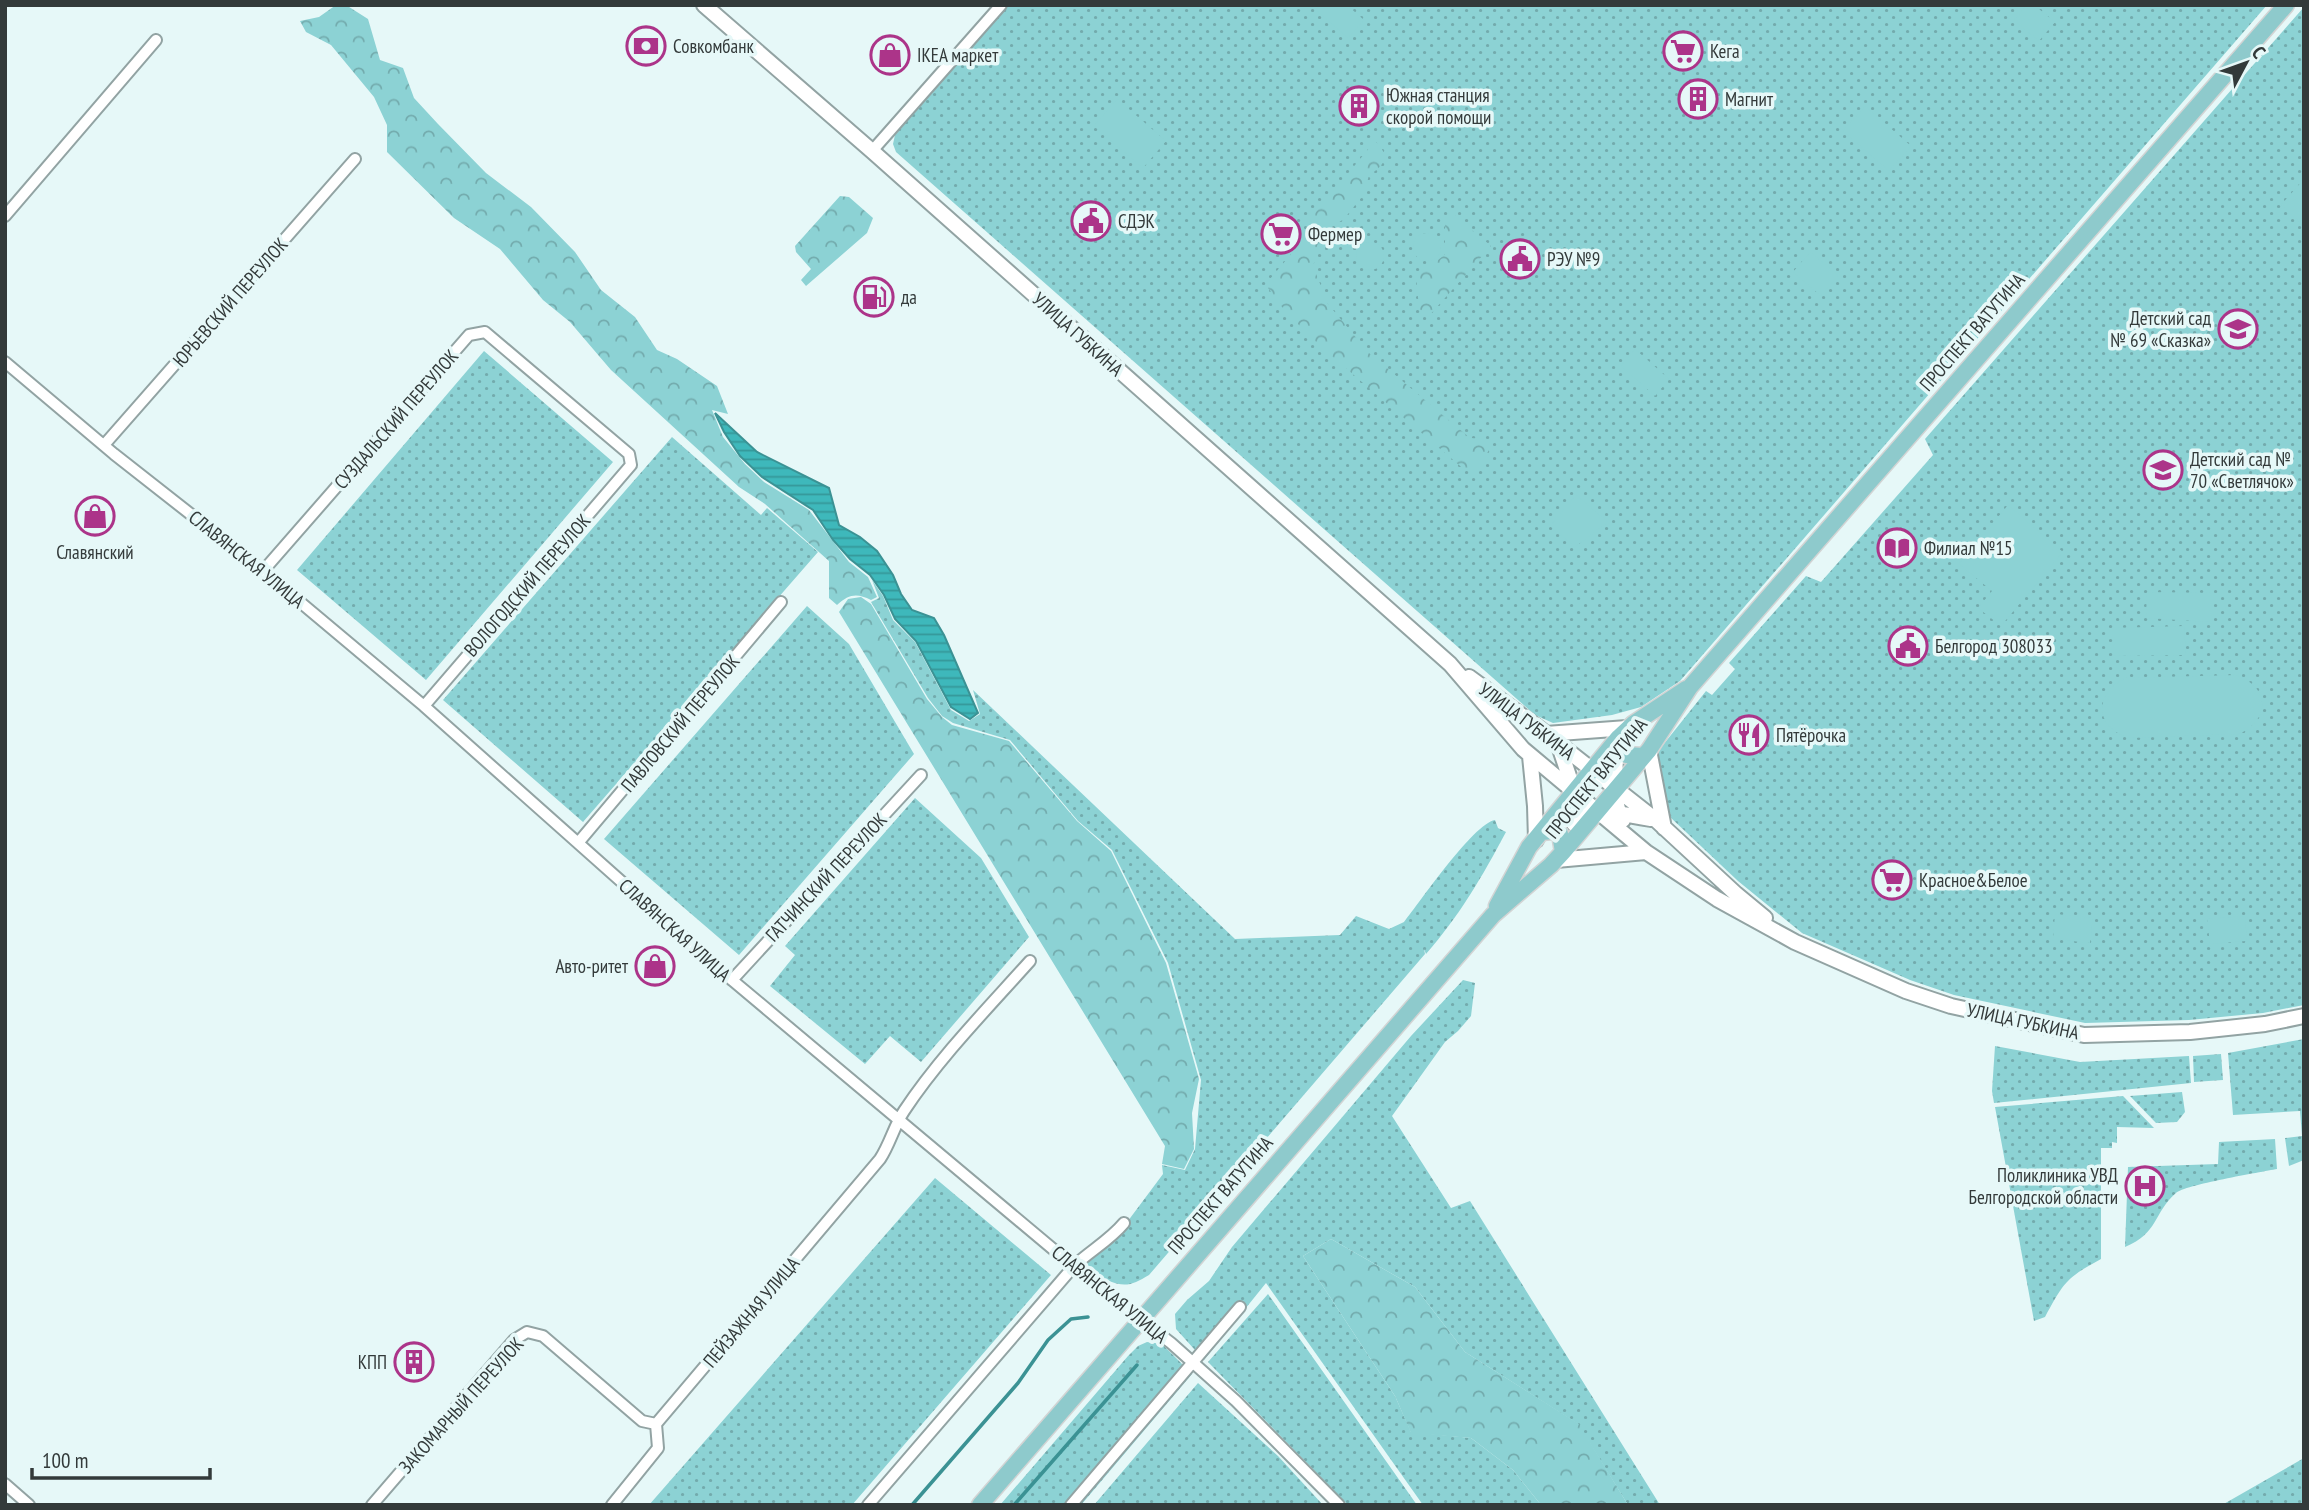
<svg xmlns="http://www.w3.org/2000/svg" width="2309" height="1510" viewBox="0 0 2309 1510" font-family="'PT Sans Narrow',sans-serif">
  <style>
    .grass { fill: url(#grass-dots) }
    .forest { fill: url(#forest-crowns) }
    .green { fill: #8cd2d4 }
    .water { fill: url(#water-rules); stroke: #3b9294; stroke-width: 2 }
    .lines { fill: none; stroke-linecap: round; stroke-linejoin: round }
    .stream { stroke: #3b9294; stroke-width: 3.5 }
    .minor-casing { stroke: #92a3a3; stroke-width: 14 }
    .secondary-casing { stroke: #92a3a3; stroke-width: 18 }
    .primary-casing { stroke: #d2d4d4; stroke-width: 19 }
    .minor { stroke: #fff; stroke-width: 10 }
    .secondary { stroke: #fff; stroke-width: 14 }
    .primary { stroke: #8ecacc; stroke-width: 16 }
    .labels { text-anchor: middle; dominant-baseline: central; stroke-width: 7; stroke-linejoin: round; paint-order: stroke }
    .poi-label { font-size: 19px; fill: #333a3a; stroke: #e6f8f8; text-anchor: start }
    .street-label { font-size: 19px; fill: #333a3a; stroke: #e6f8f8 }
  </style>
  <defs>
    <pattern id="grass-dots" width="8" height="8" patternUnits="userSpaceOnUse" patternTransform="scale(1.75)"><rect width="8" height="8" fill="#8cd2d4"/><path d="M2 2h.1M6 6h.1" fill="none" stroke="#73abad" stroke-width="1.8" stroke-linecap="round"/></pattern>
    <pattern id="forest-crowns" width="20" height="18" patternUnits="userSpaceOnUse" patternTransform="scale(1.75)"><rect width="20" height="18" fill="#8cd2d4"/><path d="M2 6a3 3 0 1 1 6 0M12 15a3 3 0 1 1 6 0" fill="none" stroke="#73abad"/></pattern>
    <pattern id="water-rules" width="6" height="5" patternUnits="userSpaceOnUse" patternTransform="scale(1.75)"><rect width="6" height="5" fill="#3eb8bb"/><path d="M0 2.5h6" fill="none" stroke="#359799"/></pattern>
  </defs>
  <rect width="100%" height="100%" fill="#e6f8f8"/>
  <path class="grass" d="M1009 5H2267L1680 681 1641 707 1612 715 1553 723 1535 715 896 152 893 144 895 135Z
    M2304 7V1005L2263 1013 2189 1020 2085 1023 1954 995 1910 980 1802 933 1738 881 1670 817 1659 759V750L1706 691 1712 695 1735 669 1729 663 1806 576 1821 582 1933 455 1925 439Z
    M484 351 613 462 426 680 297 570Z
    M672 437 761 515 767 508 818 552 583 822 443 700Z
    M872 580 883 596 893 620 915 642 951 710 969 721 980 714 973 690 1235 939 1340 935 1356 916 1389 929 1404 922C1420 902 1473 824 1495 820L1498 828 1506 832C1482 877 1460 915 1426 954L1424 949 1425 954 1149 1275C1134 1284 1126 1288 1109 1281L1105 1283 1082 1264 1116 1237 1163 1174 1162 1165 1185 1170 1195 1149 1201 1080 1168 963 1112 850 1078 821 1010 740 953 723 942 716 928 698 871 602 879 598Z
    M807 606 849 644 914 754 739 955 604 839Z
    M915 798 981 858 1029 937 921 1062 890 1036 865 1064 770 986 795 955 785 946Z
    M1463 980 1475 983 1471 1016 1458 1031 1445 1042 1392 1116 1451 1208 1470 1201 1660 1505H1628L1578 1424 1465 1352 1415 1287 1331 1239 1303 1256 1395 1396 1411 1432 1471 1438 1513 1470 1541 1505H1423L1266 1283 1204 1360 1176 1329 1175 1314 1187 1300 1209 1281 1232 1247 1411 1036Z
    M2304 1039V1160L2289 1166 2285 1138 2302 1136 2300 1111 2233 1115 2228 1053Z
    M1995 1046 2080 1062 2189 1056 2191 1083 1994 1103 1992 1091Z
    M2221 1054 2223 1080 2194 1082 2193 1056Z
    M2182 1092 2185 1112 2177 1122 2156 1123 2130 1096Z
    M2123 1096 2154 1128 2117 1127V1143L2112 1142V1148H2101V1259C2066 1278 2064 1282 2045 1317L2034 1321 1995 1107Z
    M2275 1139 2277 1169C2261 1172 2184 1185 2176 1193 2153 1213 2159 1233 2125 1247L2128 1167 2218 1164 2219 1142Z
    M935 1178 1051 1275 852 1505H649Z
    M1268 1294 1417 1505H1348L1208 1362Z
    M1147 1342 1162 1344 1192 1374 1081 1505H1000L1128 1356 1138 1346Z
    M1198 1383 1278 1456 1323 1505H1094Z
    M2304 1458V1505H2222Z"/>
  <path class="forest" d="M336 5H346L368 19 380 60 403 68 414 98 438 124 486 173 531 207 575 252 601 290 635 317 657 350 677 359 717 386 728 414 712 410 723 437 745 464 764 482 809 510 849 562 868 577 877 597 871 600C857 593 849 594 837 605L829 598V561L765 504 739 487 657 412 611 370 570 322 543 300 500 249 454 218 387 152V125L374 97 331 45 306 32 300 21 319 17Z
    M1375 141C1391 156 1385 165 1369 175L1364 194 1344 219 1325 231 1313 266 1328 304 1369 353 1470 438 1485 439 1491 446C1485 458 1480 467 1466 471L1321 347 1285 311 1268 288 1270 279 1303 240 1311 218Z
    M840 196 849 197 873 218 867 233 806 286 801 280 811 269 796 252 795 246Z
    M1452 213 1491 246 1429 316 1424 315 1419 308 1416 275C1425 265 1436 264 1445 254V224Z
    M861 597 871 604 927 699 942 717 952 725 1009 741 1077 821 1111 851 1166 963 1199 1079 1192 1113 1194 1149 1184 1169 1162 1164 1165 1146 839 612 848 599Z
    M1331 1239 1415 1287 1465 1352 1579 1424 1628 1505H1541L1513 1470 1471 1438 1411 1433 1395 1396 1303 1256Z"/>
  <path class="green" d="M1320 5H1347L1364 20 1348 38 1316 10Z
    M2027 5H2034L2055 22 2039 41 2014 20Z
    M1117 99 1166 141 1143 168 1094 126Z
    M1865 106 1911 146 1889 171 1843 131Z
    M2304 179V226L2281 205Z
    M1413 247a14 14 0 1 1 28 0a14 14 0 1 1-28 0Z
    M1356 256a14 14 0 1 1 28 0a14 14 0 1 1-28 0Z
    M1810 252 1838 275 1821 296 1793 272Z
    M1635 349 1669 379 1655 396 1621 366Z
    M1576 495 1608 522 1575 547 1550 526Z
    M2008 505 2063 552 2001 626 1978 608 1992 591 1959 564Z
    M2147 592 2211 593V622L2146 618Z
    M2184 626 2186 655 2113 656V628Z
    M2236 675C2270 687 2271 719 2239 734L2128 738C2093 725 2095 694 2125 678Z
    M2055 914 2093 918 2090 943 2053 939Z
    M2245 916 2247 941 2210 944 2207 919Z"/>
  <path class="water" d="M715 413 757 452 829 488 839 525 860 537 877 551 893 575 901 594 912 610 934 618 944 635 978 713 970 719 951 707 916 641 895 619 884 595 870 575 850 559 833 540 813 510 762 477 740 456 724 432Z"/>
  <g class="lines">
    <path class="stream" d="M912 1505 1018 1383 1048 1340 1071 1319 1088 1317
      M1014 1505 1137 1365"/>
    <g class="minor-casing">
      <path id="minor" d="M872 151 1001 5
        M5 216 156 40
        M5 362 114 454 263 571 424 706 732 980 1103 1291 1171 1343 1236 1401 1339 1505
        M104 445 355 159
        M263 571 469 335 485 332 629 454 631 465 424 706
        M578 843 781 602
        M732 980 921 775
        M5 1484 29 1505
        M372 1505 514 1340 527 1332 543 1336 642 1421 656 1424
        M612 1505 658 1448 656 1424 880 1159C890 1144 894 1126 904 1111 940 1057 987 1009 1030 961
        M868 1505 1074 1266C1090 1251 1110 1240 1124 1223
        M1071 1505 1240 1307"/>
    </g>
    <g class="secondary-casing">
      <path id="secondary" d="M704 5 872 151 1450 664 1523 749 1646 852 1717 899 1795 942 1906 991 1951 1006 2084 1035 2190 1032 2265 1024 2304 1016
        M1469 677 1540 729 1656 820 1736 894 1765 918
        M1546 734 1627 728
        M1618 738C1616 761 1610 801 1623 820
        M1559 746 1574 791V824
        M1649 750 1664 828
        M1530 756 1535 806 1536 840
        M1543 831C1586 807 1604 810 1651 819
        M1556 860 1646 852"/>
    </g>
    <g class="primary-casing">
      <path id="primary" d="M1618 738 1621 749 1626 755 1643 756
        M1542 832 1552 831 1560 834 1563 852
        M1497 906 1529 847 1618 738 1633 724 1686 689
        M980 1505 1493 915 1551 865 1563 852 1649 750 1690 687 2286 5"/>
    </g>
    <use href="#minor" class="minor"/>
    <use href="#secondary" class="secondary"/>
    <use href="#primary" class="primary"/>
  </g>
  <defs>
    <g id="bank-ring" transform="scale(2.0125)"><circle r="9.5" fill="#e6f8f8" stroke="#ac3489" stroke-width="1.5"/><path d="M-6-4H6V4H-6ZM0-2.3a2.3 2.3 0 1 0 0 4.6a2.3 2.3 0 1 0 0-4.6Z" fill="#ac3489"/></g>
    <g id="supermarket-ring" transform="scale(2.0125)"><circle r="9.5" fill="#e6f8f8" stroke="#ac3489" stroke-width="1.5"/><path d="M-6-5.5h2.5l.6 2H6L4.5 2H-2.5L-4.4-4H-6ZM-1.5 3.2a1.3 1.3 0 1 0 .1 0ZM3 3.2a1.3 1.3 0 1 0 .1 0Z" fill="#ac3489"/></g>
    <g id="shop-ring" transform="scale(2.0125)"><circle r="9.5" fill="#e6f8f8" stroke="#ac3489" stroke-width="1.5"/><path d="M-5-2.5h2.3a2.7 3.5 0 0 1 5.4 0H5L5.5 6h-11ZM-1.5-2.5h3a1.5 2.3 0 0 0-3 0Z" fill="#ac3489"/></g>
    <g id="building-ring" transform="scale(2.0125)"><circle r="9.5" fill="#e6f8f8" stroke="#ac3489" stroke-width="1.5"/><path d="M-4-6H4V6H1V3H-1V6H-4ZM-2.5-4.3h1.7v1.8h-1.7ZM.8-4.3h1.7v1.8H.8ZM-2.5-1h1.7V.8h-1.7ZM.8-1h1.7V.8H.8Z" fill="#ac3489"/></g>
    <g id="civic-ring" transform="scale(2.0125)"><circle r="9.5" fill="#e6f8f8" stroke="#ac3489" stroke-width="1.5"/><path d="M-.6-6.5H3V-4.5H.6V-3L4-1V1h2V6H-6V1h2V-1L-.6-3ZM-1.2 2.5V6h2.4V2.5Z" fill="#ac3489"/></g>
    <g id="fuel-ring" transform="scale(2.0125)"><circle r="9.5" fill="#e6f8f8" stroke="#ac3489" stroke-width="1.5"/><path d="M-5.5-6h7V0h2V4h1.3V-2.5L3-4.5l.8-.8L6-3V5H2.5V1h-1V6h-7ZM-4.2-4.7v3.2H.2V-4.7Z" fill="#ac3489"/></g>
    <g id="school-ring" transform="scale(2.0125)"><circle r="9.5" fill="#e6f8f8" stroke="#ac3489" stroke-width="1.5"/><path d="M0-5L7-2L0 1L-7-2ZM-4 1L0 2.5L4 1V4Q0 6-4 4Z" fill="#ac3489"/></g>
    <g id="library-ring" transform="scale(2.0125)"><circle r="9.5" fill="#e6f8f8" stroke="#ac3489" stroke-width="1.5"/><path d="M-6-4Q-3-5.5-.7-3.5V5Q-3 3-6 4ZM6-4Q3-5.5 .7-3.5V5Q3 3 6 4Z" fill="#ac3489"/></g>
    <g id="restaurant-ring" transform="scale(2.0125)"><circle r="9.5" fill="#e6f8f8" stroke="#ac3489" stroke-width="1.5"/><path d="M-5-6h1v4h1v-4h1v4h1v-4h1v5L-1.5 .5V6h-2V.5L-5-1ZM5-6V6H3V1.5H1.5Q1.5-4 5-6Z" fill="#ac3489"/></g>
    <g id="hospital-ring" transform="scale(2.0125)"><circle r="9.5" fill="#e6f8f8" stroke="#ac3489" stroke-width="1.5"/><path d="M-5-5h3v3.5h4V-5h3V5h-3V1.5h-4V5h-3Z" fill="#ac3489"/></g>
  </defs>
  <g fill-rule="evenodd">
    <use href="#bank-ring" x="646" y="46"/>
    <use href="#supermarket-ring" x="1683" y="51"/>
    <use href="#shop-ring" x="890" y="55"/>
    <use href="#building-ring" x="1698" y="99"/>
    <use href="#building-ring" x="1359" y="106"/>
    <use href="#civic-ring" x="1091" y="221"/>
    <use href="#supermarket-ring" x="1281" y="234"/>
    <use href="#civic-ring" x="1520" y="259"/>
    <use href="#fuel-ring" x="874" y="297"/>
    <use href="#school-ring" x="2238" y="329"/>
    <use href="#school-ring" x="2163" y="470"/>
    <use href="#shop-ring" x="95" y="516"/>
    <use href="#library-ring" x="1897" y="548"/>
    <use href="#civic-ring" x="1908" y="646"/>
    <use href="#restaurant-ring" x="1749" y="735"/>
    <use href="#supermarket-ring" x="1892" y="880"/>
    <use href="#shop-ring" x="655" y="966"/>
    <use href="#hospital-ring" x="2145" y="1186"/>
    <use href="#building-ring" x="414" y="1362"/>
  </g>
  <g class="labels">
    <g class="poi-label">
      <text x="673" y="46">Совкомбанк</text>
      <text x="1710" y="51">Кега</text>
      <text x="917" y="55">IKEA маркет</text>
      <text x="1386" y="95">Южная станция<tspan x="1386" dy="22">скорой помощи</tspan></text>
      <text x="1725" y="99">Магнит</text>
      <text x="1118" y="221">СДЭК</text>
      <text x="1308" y="234">Фермер</text>
      <text x="1547" y="259">РЭУ №9</text>
      <text x="901" y="297">да</text>
      <text x="2211" y="318" text-anchor="end">Детский сад<tspan x="2211" dy="22">№ 69 «Сказка»</tspan></text>
      <text x="2190" y="459">Детский сад №<tspan x="2190" dy="22">70 «Светлячок»</tspan></text>
      <text x="1924" y="548">Филиал №15</text>
      <text x="95" y="552" text-anchor="middle">Славянский</text>
      <text x="1935" y="646">Белгород 308033</text>
      <text x="1776" y="735">Пятёрочка</text>
      <text x="1919" y="880">Красное&amp;Белое</text>
      <text x="628" y="966" text-anchor="end">Авто-ритет</text>
      <text x="2118" y="1175" text-anchor="end">Поликлиника УВД<tspan x="2118" dy="22">Белгородской области</tspan></text>
      <text x="387" y="1362" text-anchor="end">КПП</text>
    </g>
    <g class="street-label">
      <text transform="translate(230 302) rotate(-49)">ЮРЬЕВСКИЙ ПЕРЕУЛОК</text>
      <text transform="translate(1972 332) rotate(-49)">ПРОСПЕКТ ВАТУТИНА</text>
      <text transform="translate(1078 334) rotate(42)">УЛИЦА ГУБКИНА</text>
      <text transform="translate(396 419) rotate(-49)">СУЗДАЛЬСКИЙ ПЕРЕУЛОК</text>
      <text transform="translate(247 559) rotate(39)">СЛАВЯНСКАЯ УЛИЦА</text>
      <text transform="translate(527 585) rotate(-49)">ВОЛОГОДСКИЙ ПЕРЕУЛОК</text>
      <text transform="translate(1527 721) rotate(37)">УЛИЦА ГУБКИНА</text>
      <text transform="translate(680 723) rotate(-50)">ПАВЛОВСКИЙ ПЕРЕУЛОК</text>
      <text transform="translate(1596 778) rotate(-51)">ПРОСПЕКТ ВАТУТИНА</text>
      <text transform="translate(826 877) rotate(-47)">ГАТЧИНСКИЙ ПЕРЕУЛОК</text>
      <text transform="translate(675 930) rotate(42)">СЛАВЯНСКАЯ УЛИЦА</text>
      <text transform="translate(2023 1021) rotate(12)">УЛИЦА ГУБКИНА</text>
      <text transform="translate(1220 1195) rotate(-49)">ПРОСПЕКТ ВАТУТИНА</text>
      <text transform="translate(1110 1294) rotate(39)">СЛАВЯНСКАЯ УЛИЦА</text>
      <text transform="translate(751 1312) rotate(-50)">ПЕЙЗАЖНАЯ УЛИЦА</text>
      <text transform="translate(461 1405) rotate(-48)">ЗАКОМАРНЫЙ ПЕРЕУЛОК</text>
    </g>
  </g>
  <rect width="2309" height="1510" fill="none" stroke="#333a3a" stroke-width="14"/>
  <g transform="translate(2246 63) rotate(49)" stroke="#e6f8f8" stroke-width="5" paint-order="stroke">
  <path d="M0-5L12 26L0 18L-12 26Z" fill="#333a3a"/>
  <text y="-10" font-size="19" font-weight="bold" text-anchor="middle" fill="#333a3a">С</text>
  </g>
  <path d="M32 1468v10h178v-10" fill="none" stroke="#333a3a" stroke-width="3.5"/>
  <text x="42" y="1468" font-size="21" fill="#333a3a" stroke="#e6f8f8" stroke-width="5" paint-order="stroke">100 m</text>
</svg>
